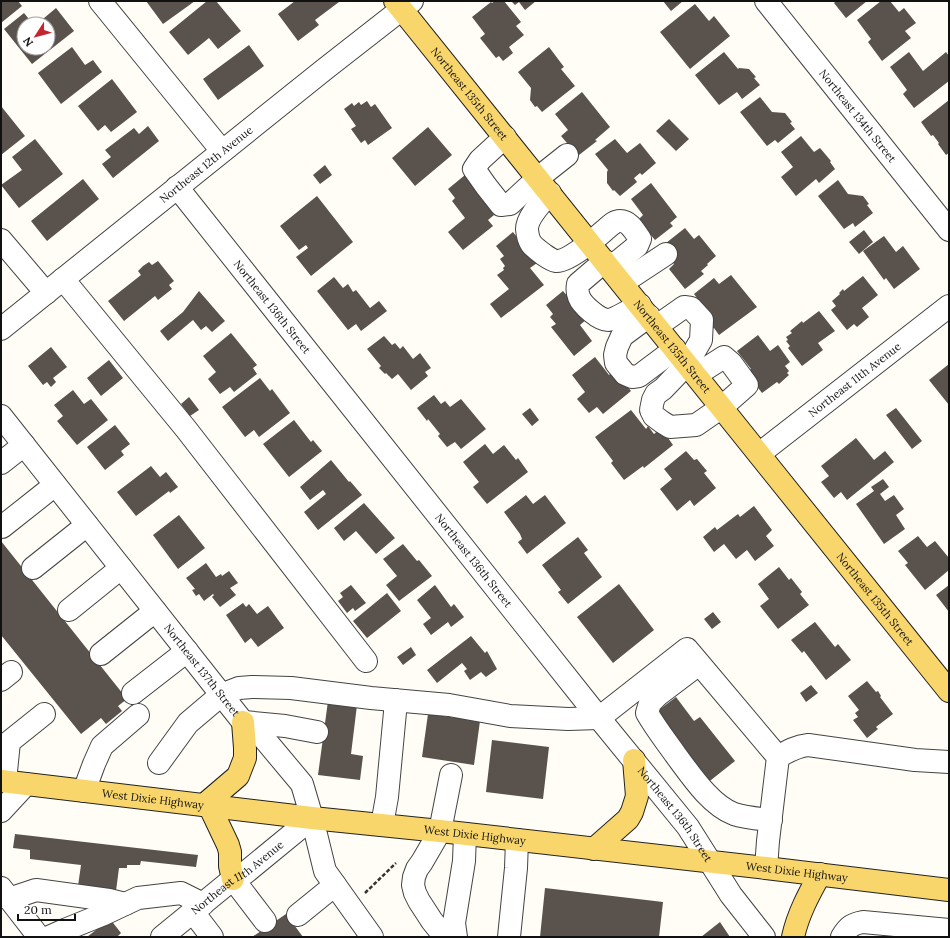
<svg xmlns="http://www.w3.org/2000/svg" width="950" height="938" viewBox="0 0 950 938" font-family="Lora,serif">
  <style>
    .building { fill: #5a524d }
    .lines { fill: none; stroke-linecap: round; stroke-linejoin: round }
    .minor-casing { stroke: #444; stroke-width: 24 }
    .major-casing { stroke: #222; stroke-width: 24 }
    .path { stroke: #333; stroke-width: 2.5; stroke-dasharray: 4 2; stroke-linecap: butt }
    .minor { stroke: #fff; stroke-width: 22 }
    .major { stroke: #f9d66b; stroke-width: 22 }
    .labels { text-anchor: middle; dominant-baseline: central; stroke-width: 4; stroke-linejoin: round; paint-order: stroke }
    .street-label { font-size: 11px; fill: #111; stroke: #fff }
  </style>
  <rect width="100%" height="100%" fill="#fffdf5"/>
  <path class="building" d="M1 1H18L22 6 1 23Z
    M146 1H195L163 24Z
    M207 1H216L241 31 218 49 209 38 188 55 169 32Z
    M295 1H338L339 2 315 20 319 25 298 41 278 14Z
    M495 1H504L521 22 516 26 524 35 509 47 513 53 503 61 499 56 496 58 480 38 485 34 472 17 491 2 492 3Z
    M511 1H536L525 10 519 2 515 5Z
    M663 1H683L671 11Z
    M836 1H867L846 18 834 3Z
    M881 1H890L899 12 904 8 916 23 905 31 911 38 882 61 868 42 871 39 857 20Z
    M695 4 709 21 714 16 730 36 690 69 660 32Z
    M56 8 74 31 32 64 4 29 24 13 33 24H24V48H48V24H37Z
    M249 45 264 66 218 100 203 79Z
    M72 47 85 65 93 60 102 72 61 104 38 73Z
    M549 47 564 67 561 69 575 86 542 112 537 106 535 107 530 100 531 88 518 72Z
    M724 52 738 69 739 68 749 69 756 77 754 78 760 85 742 99 737 92 719 105 695 75Z
    M909 52 923 71 946 52 949 56V81L914 108 903 94 907 90 890 67Z
    M112 79 137 112 111 132 105 125 98 131 78 106Z
    M582 92 610 127 595 140 597 141 579 155 574 149 573 150 561 136 568 130 555 114Z
    M760 97 772 112 785 113 792 122 790 123 795 129 778 143 775 140 767 146 740 112Z
    M949 100V153L946 155 938 144 939 143 933 135 931 136 921 122Z
    M367 101 371 107 375 104 392 128 368 145 365 140 361 143 351 129 356 126 344 109 352 103 354 106 359 102 361 105Z
    M1 106 25 136 1 155Z
    M669 119 689 139 676 151 656 131Z
    M148 126 159 141 113 178 102 164 111 157 105 150 134 128 139 134Z
    M428 127 452 155 415 186 392 158Z
    M801 136 814 152 820 148 831 161 830 162 835 169 819 183 816 179 796 196 781 177 793 167 781 152Z
    M35 139 63 174 19 208 1 185 22 170 12 157Z
    M615 139 627 153 640 143 656 163 642 175 640 173 634 178 637 182 620 196 614 190 613 191 607 183V172L608 170 595 154Z
    M325 165 332 175 320 184 313 175Z
    M465 175 494 215 488 220 493 226 463 250 448 232 465 218 452 201 455 198 448 189Z
    M83 179 99 199 47 241 31 221Z
    M838 180 848 194 863 196 869 204 867 205 873 213 855 227 853 223 844 229 818 196Z
    M651 183 677 217 670 223 673 226 655 240 649 233 647 235 639 224V219L643 215 631 199Z
    M317 196 353 242 311 276 296 257 308 248 306 245 299 250 280 226Z
    M685 228 694 239 699 235 716 256 707 264 708 265 701 271 704 274 685 289 669 269 674 264 661 247Z
    M864 230 873 242 859 254 849 242Z
    M513 232 537 263 530 268 544 285 501 318 490 304 509 289 497 275 504 270 503 268 505 266 500 259 504 256 496 246Z
    M884 236 896 252 903 246 920 269 894 289 886 278 884 280 863 251Z
    M158 261 174 281 169 285 172 289 158 300 155 296 124 321 108 301 141 275 138 271 143 266 149 262 152 265Z
    M731 275 757 307 719 335 714 328 712 329 706 310 694 294 714 278 719 284Z
    M863 276 878 295 862 308 869 317 857 327 854 324 847 330 831 310 836 306 832 301 840 294 839 293 843 289 844 291Z
    M334 277 343 288 348 284 353 292 356 290 370 308 379 301 387 311 361 331 356 324 348 330 317 291Z
    M199 291 225 321 212 332 206 326 201 330 193 320 168 341 160 331 183 312Z
    M563 291 587 319 580 325 592 341 574 356 551 327 556 324 550 317 553 314 546 305Z
    M819 311 835 331 818 343 823 350 802 366 788 348 790 346 786 341 788 340 786 337 792 333 790 331 802 321 803 323Z
    M231 333 257 365 253 368 257 374 234 392 230 387 220 394 208 379 216 372 203 356Z
    M758 335 770 351 778 345 790 362 785 366 789 371 787 373 789 375 779 384 777 382 762 393 746 372 751 369 737 351Z
    M384 336 392 345 395 343 400 349 403 346 413 359 420 353 431 368 425 372 428 376 411 390 398 374 392 379 386 373 385 374 379 368 381 366 367 349Z
    M51 347 67 367 53 378 56 382 51 387 47 382 43 385 28 366Z
    M595 357 609 375 614 370 631 391 603 414 597 407 589 413 577 399 585 392 572 375Z
    M109 360 123 378 101 396 87 378Z
    M949 364V405L929 380Z
    M260 378 270 391 272 389 290 413 259 437 254 430 245 437 222 407Z
    M73 390 84 404 91 399 108 420 77 445 57 421 63 416 54 405Z
    M434 395 441 404 445 401 450 407 461 399 486 429 461 449 455 442 447 447 438 436 440 434 428 419 427 421 417 408Z
    M189 397 199 410 190 416 181 404Z
    M530 408 539 420 532 426 522 414Z
    M896 408 922 441 912 449 886 415Z
    M631 410 646 429 648 426 654 434 661 428 673 445 644 468 643 466 624 480 611 463 613 461 595 437Z
    M294 420 311 442 313 440 322 451 289 477 263 444Z
    M115 425 130 444 121 451 124 455 105 470 87 447Z
    M856 438 874 460 885 451 894 462 847 500 841 492 834 498 821 482 829 476 821 466Z
    M485 444 493 454 504 445 516 460 518 458 528 472 487 504 473 487 479 482 463 462Z
    M686 451 694 460 697 459 707 471 704 473 716 488 694 506 690 500 677 511 660 489 672 479 664 469Z
    M331 460 349 482 350 481 362 495 318 530 304 512 326 494 323 490 310 500 300 487Z
    M151 466 160 477 166 472 178 487 170 493 169 491 136 516 117 492Z
    M883 479 889 487 880 494 885 501 894 495 904 509 896 515 905 529 884 544 856 504 874 491 871 487Z
    M526 495 533 504 545 495 566 523 527 554 518 542 522 539 520 534 504 512Z
    M364 503 395 538 376 554 356 531 344 541 334 528Z
    M754 506 772 530 766 536 774 546 755 561 747 550 736 559 724 544 714 552 703 537 715 527 717 530 738 514 740 517Z
    M179 515 205 548 178 569 153 535Z
    M918 536 927 547 935 541 949 558V570L925 590 905 565 908 563 898 551Z
    M578 537 588 550 584 553 602 577 568 604 558 592 561 590 542 565Z
    M1 541 127 699 118 706 122 711 106 724 101 718 81 734 1 635Z
    M403 544 417 561 419 560 432 576 399 601 386 585 397 576 383 559Z
    M206 563 216 577 221 574 222 576 229 571 238 583 230 588 236 595 220 607 212 597 214 595 213 594 204 601 199 594 196 596 192 590 195 589 186 578Z
    M779 567 789 580 791 578 802 592 800 594 809 605 778 629 760 606 769 599 758 584Z
    M619 584 654 630 613 663 577 617Z
    M351 585 366 603 355 611 353 608 347 613 338 601 343 597 340 593Z
    M435 585 451 607 454 604 464 617 451 627 448 622 431 635 423 624 431 618 417 600Z
    M949 585V612L936 595Z
    M387 593 401 611 367 638 353 621Z
    M243 603 246 607 249 604 257 614 268 606 284 628 258 647 251 638 245 643 226 615Z
    M713 612 721 622 712 629 704 619Z
    M815 622 835 647 838 644 851 660 826 680 804 651 802 653 791 640Z
    M471 636 485 653 487 651 497 669 486 677 481 672 470 680 464 671 467 669 462 663 437 683 427 670Z
    M411 647 416 655 403 665 397 657Z
    M867 681 876 692 878 691 881 696 880 697 893 714 876 727 878 729 867 738 853 720 858 717 855 713 859 710 848 696Z
    M811 685 818 693 806 702 800 693Z
    M676 697 694 721 700 717 735 761 706 784 655 713Z
    M328 701 357 705 351 754 363 756 360 780 318 775Z
    M428 714 480 721 474 765 422 757Z
    M492 740 549 747 543 799 486 792Z
    M15 834 198 855 196 867 141 861 140 865H127V868H119L116 891 78 886 81 865 30 859V850L13 848Z
    M545 888 663 902 659 937H540Z
    M286 914 303 937H252Z
    M110 919 121 933 117 937H87Z
    M720 922 730 937H701Z"/>
  <g class="lines">
    <g class="minor-casing">
      <g id="minor">
        <path d="M100 1 222 151"/>
        <path id="s1" d="M766 1 949 230"/>
        <path d="M505 137 480 160 474 169 486 186 501 205 510 204 538 178 567 155"/>
        <path id="s2" d="M177 187 599 718 688 827 731 895 764 937"/>
        <path d="M550 193C542 202 527 217 527 229 528 243 532 246 543 254 546 256 551 260 556 261 567 263 596 238 605 230 610 226 614 221 620 221 630 221 635 232 640 239L637 246 610 268"/>
        <path d="M1 240 46 293"/>
        <path d="M605 261 578 284C577 289 577 292 579 297 582 305 599 320 608 320 613 320 634 308 640 305"/>
        <path d="M63 279 186 429 366 661"/>
        <path d="M622 283 666 254"/>
        <path d="M649 316 622 336 617 347 615 355 616 363 621 369 625 374 632 377 639 376 675 349"/>
        <path d="M657 326 684 307 691 308 702 320 701 340 687 364 663 389 656 394 653 400 651 410 654 416 662 422 670 427 696 425 722 407 747 385 731 363 724 357 696 375"/>
        <path id="s3" d="M1 329 325 69 412 1"/>
        <path id="s4" d="M1 416 243 722 261 735 302 784 312 818 325 871 372 937"/>
        <path id="s5" d="M759 454 949 306"/>
        <path d="M1 463 24 445"/>
        <path d="M2 527 55 485"/>
        <path d="M33 568 87 525"/>
        <path d="M69 610 121 568"/>
        <path d="M101 654 155 611"/>
        <path d="M699 664 658 695 650 703 647 713C655 727 665 740 675 754 690 774 710 805 734 814 743 817 760 819 771 820"/>
        <path d="M1 680 11 672"/>
        <path d="M133 693 187 651"/>
        <path d="M244 722 285 726 317 732"/>
        <path d="M778 757C788 751 797 746 808 745L915 760 949 762"/>
        <path d="M159 763 188 723 221 695 239 688 252 687 291 688 371 698 449 705 510 716 568 719 599 718 687 649 778 757 768 841 766 868"/>
        <path d="M5 781 9 742 44 714"/>
        <path d="M84 791 94 764 102 746 138 715"/>
        <path d="M1 811 26 784"/>
        <path d="M382 825 387 797 395 712V700"/>
        <path d="M233 879 265 921"/>
        <path d="M1 888 39 937"/>
        <path d="M9 899 36 890 109 900 125 904"/>
        <path d="M193 912 212 937"/>
        <path d="M298 915 335 885"/>
        <path d="M49 937 67 929 104 914 138 898 181 893 203 904"/>
        <path id="s6" d="M162 937 233 879 245 873 312 818"/>
        <path d="M445 937 432 921 419 901 415 893 413 885 414 877 417 869 422 862 440 831 451 775"/>
        <path d="M456 937 454 923 464 861 465 834"/>
        <path d="M509 937 516 868 517 840"/>
        <path d="M842 937C848 927 852 924 863 922L949 930"/>
      </g>
    </g>
    <g class="major-casing">
      <g id="major">
        <path id="s7" d="M395 1 949 691"/>
        <path id="s8" d="M1 781 312 818 440 831 766 868 949 890"/>
        <path d="M204 805 238 776 245 758V748L243 722"/>
        <path d="M209 805 228 845 230 852V866L233 879"/>
        <path d="M594 849 628 819 632 812 637 796 634 760"/>
        <path d="M793 937C798 914 809 894 820 874"/>
      </g>
    </g>
    <path class="path" d="M365 893 396 863"/>
    <use href="#minor" class="minor"/>
    <use href="#major" class="major"/>
  </g>
  <g class="labels">
    <g class="street-label">
      <text stroke="none"><textPath href="#s7" startOffset="119">Northeast 135th Street</textPath></text>
      <text stroke="none"><textPath href="#s1" startOffset="147">Northeast 134th Street</textPath></text>
      <text stroke="none"><textPath href="#s3" startOffset="263">Northeast 12th Avenue</textPath></text>
      <text stroke="none"><textPath href="#s2" startOffset="153">Northeast 136th Street</textPath></text>
      <text stroke="none"><textPath href="#s7" startOffset="443">Northeast 135th Street</textPath></text>
      <text stroke="none"><textPath href="#s5" startOffset="121">Northeast 11th Avenue</textPath></text>
      <text stroke="none"><textPath href="#s2" startOffset="477">Northeast 136th Street</textPath></text>
      <text stroke="none"><textPath href="#s7" startOffset="767">Northeast 135th Street</textPath></text>
      <text stroke="none"><textPath href="#s4" startOffset="324">Northeast 137th Street</textPath></text>
      <text stroke="none"><textPath href="#s8" startOffset="153">West Dixie Highway</textPath></text>
      <text stroke="none"><textPath href="#s2" startOffset="801">Northeast 136th Street</textPath></text>
      <text stroke="none"><textPath href="#s8" startOffset="477">West Dixie Highway</textPath></text>
      <text stroke="none"><textPath href="#s8" startOffset="801">West Dixie Highway</textPath></text>
      <text stroke="none"><textPath href="#s6" startOffset="96">Northeast 11th Avenue</textPath></text>
    </g>
  </g>
  <rect width="950" height="938" fill="none" stroke="#111111" stroke-width="4"/>
  <g transform="translate(36 36) rotate(234)"><circle r="19" fill="#ffffff" stroke="#a0a0a0"/>
  <path d="M0-3L7 15L0 10L-7 15Z" fill="#c4262e"/>
  <text y="-6" font-size="11" font-weight="bold" text-anchor="middle" fill="#111111">N</text>
  </g>
  <path d="M18 914v6h57v-6" fill="none" stroke="#111111" stroke-width="2"/>
  <text x="24" y="914" font-size="12" fill="#111111" stroke="#ffffff" stroke-width="3" paint-order="stroke">20 m</text>
</svg>
